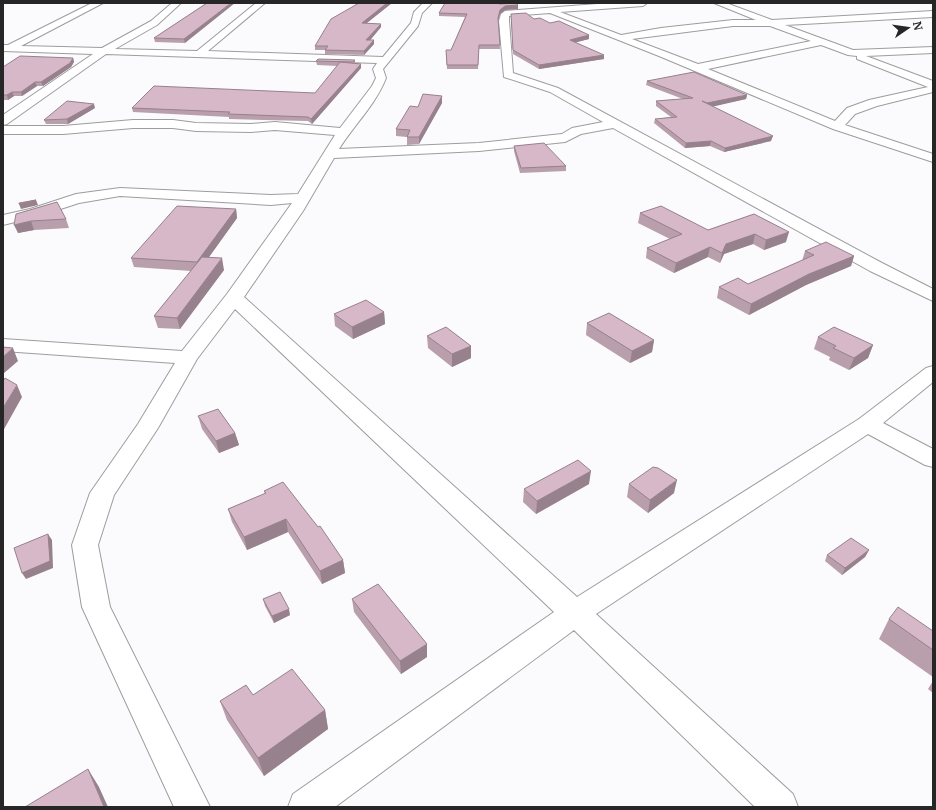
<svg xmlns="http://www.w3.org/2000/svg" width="936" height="810" viewBox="0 0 936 810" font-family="Merriweather,serif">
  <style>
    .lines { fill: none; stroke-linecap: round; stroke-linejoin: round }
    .street-casing { stroke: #9d9d9f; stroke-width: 2 }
    .street { fill: #fff; fill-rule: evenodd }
    .wall { fill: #b99eac }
    .shaded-wall { fill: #96818c }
    .building { fill: #d7b8c8; stroke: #96818c }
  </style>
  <rect width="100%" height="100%" fill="#fbfbfd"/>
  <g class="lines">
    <g class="street-casing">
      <path id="street" d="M92 3H103L21 46 102 48 151 21 172 3H181L157 25 115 49 197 51 256 3H265L208 51 383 57 411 23 414 12 423 3H432L422 13 418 26 383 69 386 78C376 104 354 125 339 149L479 143 562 134 572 128 603 122 550 92 504 77 499 21 501 14 505 11 611 3H647L643 6 560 12 621 35 661 28 733 20H756L714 3H726L772 20 933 11V17L785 25 853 50 933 47V53L866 56 933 81V92L877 106 855 114 845 125 933 154V162L833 129 659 56 550 13 509 16V21L513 73 558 88 882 263 933 289V301L870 271 613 128 581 134 565 142 479 151 334 158 303 211 244 297 577 597 859 419 926 368 933 366V382L883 423 933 449V467L925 465 868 434 596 614 793 794 798 807H755L574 630 335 807H288L293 794 554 612 235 309 197 359 158 428 114 495 98 545 110 607 210 807H174L82 607 72 545 90 493 138 424 175 363 3 351V339L182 351 227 294 292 203 271 205 120 196 79 203 39 216 3 225V215L30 209 76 194 120 188 271 195 298 194 335 135 275 130 251 132 196 131 173 128H133L63 134H3V126H63L133 120H173L196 123 251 124 275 122 340 128 372 86 376 78 373 69 377 63 106 54 7 124 3 125V115L93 54 3 51V45H8ZM733 26H770L811 41 698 64 632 39ZM821 45 848 55 857 56V59L928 87 869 100 847 108 835 121 708 69Z"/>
    </g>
    <use href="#street" class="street"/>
  </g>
  <path class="wall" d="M207 3 185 43 155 42 154 38Z
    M359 3H392L366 23 381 24V27L370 40H374V44L364 55 325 54V50H315V46Z
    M499 4 518 5V9L505 10 500 14 498 20 500 49H479L478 69H447L446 54 451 50 465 17 439 16V13Z
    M511 14 534 19 589 39 575 42 604 59 539 69 513 54Z
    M73 58 74 62 71 67 43 86H37L22 96H14L8 100H3V67Z
    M355 60V63L361 64V68L312 124 308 121 229 119V117L133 112 132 108 315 93 338 66 317 65 316 61Z
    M647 81 747 95 746 99 712 106 771 141 724 152 710 146 685 148 654 123 655 119 671 117 656 106V101L683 99 646 85Z
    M442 103 419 144 407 145V137L396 136V129L418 107Z
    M95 108 68 124H46L44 120Z
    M514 146 566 166V171L520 173 514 151Z
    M236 209 237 218 209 257 224 270 180 329 158 328 154 316 191 271 134 267 131 258Z
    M640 213 708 230 754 214 786 242 764 250 753 244 724 254 720 263 708 257 674 273 646 258 647 248 670 239 638 223Z
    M16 214 66 219 69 228 34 230 18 233Z
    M805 251 854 256 851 266 806 285 749 315 717 298 719 287 748 284 802 261Z
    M384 312 385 324 353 339 335 326 334 314Z
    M587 323 654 340 652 352 630 363 586 335Z
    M427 336 471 346V358L452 367 428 348Z
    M818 337 873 345 868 358 849 370 829 360 830 357 814 349Z
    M198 416 235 433 239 445 219 453 202 429Z
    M589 484 536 514 523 502 524 489Z
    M629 484 674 493 648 513 627 497Z
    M264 491 343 560 345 573 322 584 288 532 247 550 232 522 228 509 265 494Z
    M869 550 865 557 842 575 825 561 827 555Z
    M263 599 290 615 274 623 265 606Z
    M352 599 427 657 401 674 354 612Z
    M889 619 933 631V677L879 639Z
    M933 681V693L928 689Z
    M220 701 325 710 328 729 264 776 227 720Z"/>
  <path class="shaded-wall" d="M231 3H235L185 43 184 39Z
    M387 3H392L362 27V23Z
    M518 5V9L505 10 500 14 498 21V18L500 10 505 6Z
    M381 24V27L367 44 366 40Z
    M589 35V39L570 44V40Z
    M374 40V44L364 55V51Z
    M604 55V59L539 69V65Z
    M73 58 74 62 71 67 43 86 41 82Z
    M361 64V68L312 124 311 119Z
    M35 82 37 86 22 96 21 92Z
    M12 92 14 96 8 100 7 95Z
    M747 95 746 99 707 108V103Z
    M442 96V103L419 144V137Z
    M94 104 95 108 68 124 67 119Z
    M773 136 771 141 724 152 725 148Z
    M711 141 710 146 685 148 686 143Z
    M36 200 38 205 21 209 19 204Z
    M236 209 237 218 199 271 197 262Z
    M31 221 34 230 18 233 14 225Z
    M789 232 786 242 764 250 766 240Z
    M755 234 753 244 724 254 720 263 722 253 726 244Z
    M710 247 708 257 674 273 676 263Z
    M854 256 851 266 806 285 749 315 751 304 809 274Z
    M222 258 224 270 180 329 177 318Z
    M384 312 385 324 353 339 352 327Z
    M654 340 652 352 630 363 632 351Z
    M873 345 868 358 849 370 854 358Z
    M471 346V358L452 367V354Z
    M13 348 18 361 3 374V357Z
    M17 385 22 397 3 431V408Z
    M235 433 239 445 219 453 216 441Z
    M591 471 589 484 536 514 537 501Z
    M677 480 674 493 648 513 650 500Z
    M286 519 288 532 247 550 244 537Z
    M48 534 52 540 53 568 26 579 22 573Z
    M869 550 865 557 842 575 845 568Z
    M343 560 345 573 322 584 320 571Z
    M289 609 290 615 274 623 272 616Z
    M427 644V657L401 674 400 661Z
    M325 710 328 729 264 776 258 758Z
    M88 769 99 787 108 807H104Z"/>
  <path class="building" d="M207 3H231L184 39 154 38Z
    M359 3H387L362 23 381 24 366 40H374L364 51 325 50 328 46H315L331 19Z
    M445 3H499V4L516 3 518 5 505 6 500 10 498 18 500 45H479L478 65H447L446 50H451L467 14 439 13Z
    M526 13 534 19 540 18 550 23 559 21 589 35 570 40 604 55 539 65 513 50 511 14Z
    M20 56 73 58 70 63 41 82H35L21 92H12L7 95H3V67Z
    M318 59 355 60 353 62 316 61Z
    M340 62 361 64 311 119 308 117 228 114 230 112 132 108 154 86 315 93Z
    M694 72 747 95 707 103 702 101 773 136 725 148 711 141 686 143 655 119 677 117 656 101 693 98 647 81Z
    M423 94 442 96 419 137H407L410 130 396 129 410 106 418 107Z
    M67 101 94 104 67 119 44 120Z
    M544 143 566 166 521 168 514 146Z
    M36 200 19 204V203Z
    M57 202 66 219 31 221 14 225 16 214Z
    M177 206 236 209 197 262 131 258Z
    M661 206 708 230 754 214 789 232 766 240 755 234 726 244 722 253 710 247 676 263 647 248 682 234 640 213Z
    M826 242 854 256 809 274 751 304 719 287 738 278 748 284 814 255 805 251Z
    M202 257 222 258 177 318 154 316Z
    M366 300 384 312 352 327 334 314Z
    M609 313 654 340 632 351 587 323Z
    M446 327 471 346 452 354 427 336Z
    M834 327 873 345 854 358 833 348 836 346 818 337Z
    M3 347 13 348 3 357Z
    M5 378 17 385 3 408V381Z
    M218 409 235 433 216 441 198 416Z
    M578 460 591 471 537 501 524 489Z
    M653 467 658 468 677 480 650 500 629 484Z
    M283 482 318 527 320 526 343 560 320 571 286 519 244 537 228 509 266 493 264 491Z
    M48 534 50 561 22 573 14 548Z
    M851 538 869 550 845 568 827 555Z
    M378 584 427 644 400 661 352 599Z
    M280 592 289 609 272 616 263 599Z
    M898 607 933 631V650L889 619Z
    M292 669 325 710 258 758 220 701 246 685 253 695Z
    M88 769 104 807H25Z"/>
  <rect width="936" height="810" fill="none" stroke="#262626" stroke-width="8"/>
  <g transform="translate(908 28) rotate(77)" stroke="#fbfbfd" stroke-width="3" paint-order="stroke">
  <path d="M0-3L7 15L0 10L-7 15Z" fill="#262626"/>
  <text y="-6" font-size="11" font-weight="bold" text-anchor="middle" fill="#262626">N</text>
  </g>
</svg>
